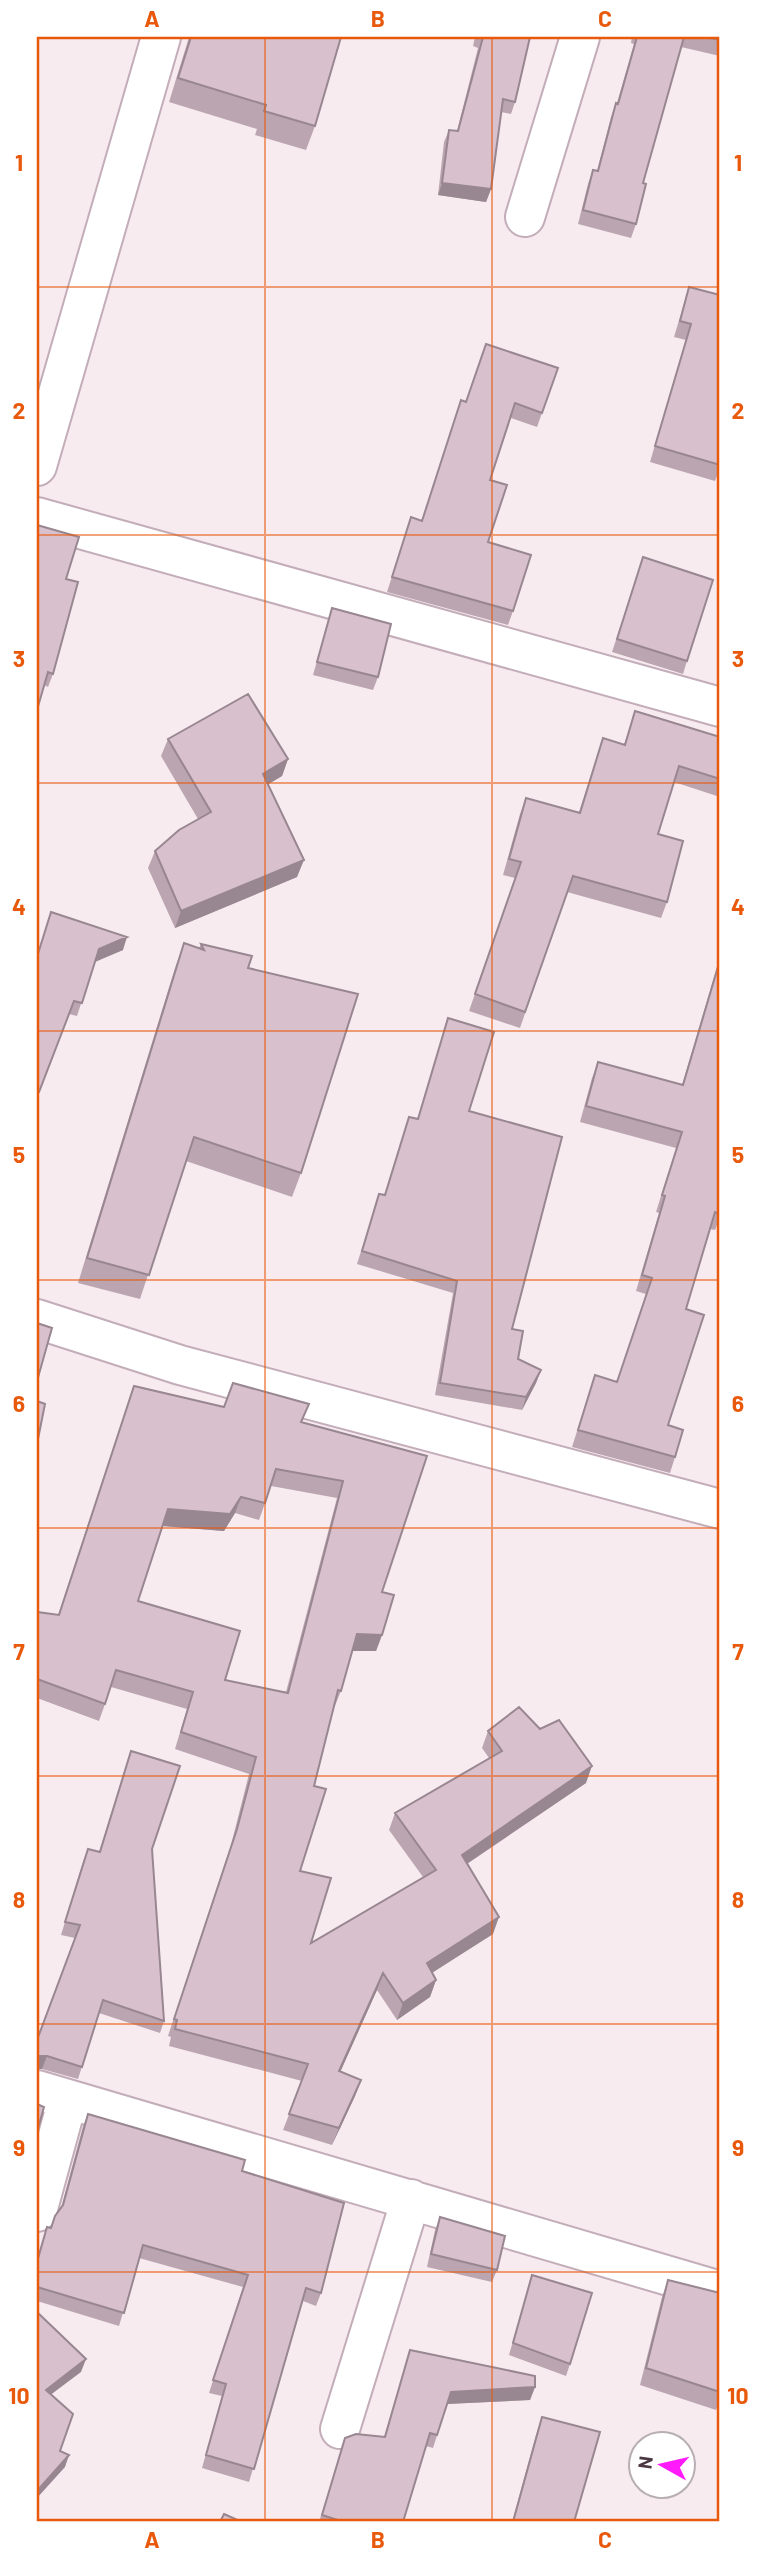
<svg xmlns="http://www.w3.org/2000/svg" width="757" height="2559" viewBox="0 0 757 2559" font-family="Barlow,sans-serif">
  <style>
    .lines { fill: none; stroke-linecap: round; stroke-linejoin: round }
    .street-casing { stroke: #c3adb8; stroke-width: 42 }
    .street { stroke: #fff; stroke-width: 38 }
    .wall { fill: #bba5b0; fill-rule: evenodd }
    .shaded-wall { fill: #988690 }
    .building { fill: #d9c0cd; stroke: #988690; stroke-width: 2; fill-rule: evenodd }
    .grid { fill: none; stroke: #e8590c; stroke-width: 2; stroke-opacity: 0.55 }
    .neatline { fill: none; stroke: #e8590c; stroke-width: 2.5 }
    .grid-label { font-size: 23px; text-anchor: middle; font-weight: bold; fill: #e8590c }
  </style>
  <rect width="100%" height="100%" fill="#f7ebf0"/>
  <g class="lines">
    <g class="street-casing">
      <path id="street" d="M525 217 580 37
        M37 466 161 37
        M37 517 720 707
        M37 1319 180 1365 720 1509
        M37 2090 720 2291
        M37 2212 68 2099
        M340 2429 411 2199"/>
    </g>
    <use href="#street" class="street"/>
  </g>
  <path class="wall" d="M189 37H341L315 126 306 150 255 135 257 129 169 102Z
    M475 37H530L515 102 511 114 501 112 491 189 486 202 438 195 444 142 449 130 457 131 478 48 473 46Z
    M632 37H720V56L681 47 643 183 636 224 631 238 578 224 588 184 593 170 597 171 611 117 616 103H617L634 44 631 43Z
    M689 287 720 295V468L715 481 650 462 686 340 674 337Z
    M558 368 537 427 511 418 490 480 488 542 513 611 508 625 387 592 411 517 422 521 461 400 466 402Z
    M639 570 687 661 683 674 612 652Z
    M66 579 53 674 48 687 44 685Z
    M332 608 378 677 373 690 313 675Z
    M635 711 720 737V797L674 782 658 834 667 902 661 918 567 892 520 1028 469 1011 515 878 503 875 520 814 526 798 579 812 603 738 624 745Z
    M168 739 288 759 282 776 268 784 297 877 175 928 148 868 155 851 198 819 161 756Z
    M51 912 123 950 95 961 77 1016 69 1014 37 1099V955Z
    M184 943 199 948 201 944 248 968 301 1173 292 1197 186 1161 140 1299 78 1283 175 968Z
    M720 957V1217L715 1230 710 1229 686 1309 668 1425 675 1457 670 1473 572 1447 595 1375 617 1382 646 1294 636 1291 659 1213 656 1212 676 1148 580 1122 592 1078 598 1062 682 1085Z
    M448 1018 469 1111 518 1359 541 1370 536 1383 522 1410 435 1395 453 1293 357 1264 379 1194 385 1195 409 1117 418 1119Z
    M134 1386 224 1407 302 1422 427 1456 382 1592V1635L376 1651H352L341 1691 334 1708V1707L314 1786 300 1871 311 1943 423 1877 389 1830 395 1813 489 1758 482 1748 488 1731 586 1783 467 1864 493 1934 432 1972 436 1980 430 1997 397 2020 377 1990 340 2072 361 2080 355 2096 332 2145 283 2130 302 2081 169 2046 171 2037 168 2036 231 1845 249 1774 175 1749 187 1709 111 1687 99 1721 37 1698V1612L58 1615ZM271 1486 337 1498 286 1692 225 1680 138 1601 163 1526 224 1531 235 1513 259 1520Z
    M131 1751 152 1849 164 2021 160 2033 99 2013 78 2079 42 2069H37V2040L75 1938 61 1935 83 1862 88 1849 99 1852Z
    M88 2114 242 2171 321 2293 316 2306 303 2301 249 2482 202 2468 222 2396 209 2393 243 2287 139 2258 119 2326 37 2301V2259L47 2227 51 2228 55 2216 61 2208 83 2126Z
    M440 2217 497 2270 492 2282 427 2267 435 2230Z
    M532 2275 570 2364 566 2376 509 2355Z
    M668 2280 720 2293V2399L716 2410 640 2385 662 2297Z
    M410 2350 535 2387 530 2400 447 2404 433 2448 426 2446 403 2522H319L345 2438 384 2437Z
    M542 2417 574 2522H512L536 2435Z"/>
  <path class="shaded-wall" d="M442 183 491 189 486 202 438 195Z
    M288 759 282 776 257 791 263 774Z
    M304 860 297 877 175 928 181 911Z
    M127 937 123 950 95 962 99 949Z
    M541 1370 536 1383 522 1410 526 1397Z
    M241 1497 235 1513 224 1531 162 1526 168 1509Z
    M357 1634 382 1635 376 1651H351Z
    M592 1766 586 1783 456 1871 462 1855Z
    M499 1917 493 1934 421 1980 427 1963Z
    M383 1973 377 1990 333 2088 339 2071Z
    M436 1980 430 1997 397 2020 403 2003Z
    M37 2056H47L42 2069H37Z
    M361 2080 355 2096 332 2145 339 2128Z
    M86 2359 81 2372 41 2402 46 2390Z
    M535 2387 530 2400 446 2404 451 2392Z
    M69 2455 65 2467 37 2498V2491L41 2485Z"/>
  <path class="building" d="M191 37H341L315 126 264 111 266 105 178 78Z
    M483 37H530L515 102 503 99 491 189 442 183 449 130 458 131Z
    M637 37H684L643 183 646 184 636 224 583 210 593 170 598 171 616 103 618 104Z
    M705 37H720V40Z
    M689 287 720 295V465L655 446 691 324 680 321Z
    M486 344 558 368 542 413 515 403 490 480 507 485 488 542 531 555 513 611 392 577 411 517 422 521 461 400 466 402Z
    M37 525 79 537 66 579 78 582 53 674 48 672 37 710Z
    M643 557 713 580 687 661 617 639Z
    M332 608 391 624 378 677 317 662Z
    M248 694 288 759 263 774 304 860 181 911 155 851 179 830 211 812 168 739Z
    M635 711 720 737V779L679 766 658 834 683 841 667 902 573 876 525 1012 475 994 521 862 509 859 526 798 580 813 603 738 625 745Z
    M51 912 127 937 99 949 82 1003 74 1001 39 1092H37V957Z
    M184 943 204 950 201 944 252 956 248 968 358 994 301 1173 194 1137 149 1275 87 1258Z
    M720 960V1214L715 1212 686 1309 704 1315 668 1425 683 1430 675 1457 578 1430 595 1375 617 1382 652 1278 642 1275 665 1196 662 1195 682 1132 586 1106 598 1062 683 1085Z
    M448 1018 494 1032 469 1111 562 1137 512 1329 523 1331 518 1359 541 1370 526 1397 440 1383 457 1281 362 1251 379 1194 385 1195 409 1117 418 1119Z
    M37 1323 52 1328 37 1381Z
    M233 1383 309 1404 301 1422 427 1456 382 1592 394 1595 382 1635 357 1634 341 1691 338 1690 314 1786 326 1789 300 1871 331 1878 311 1943 436 1870 395 1813 502 1751 488 1731 519 1707 540 1729 559 1720 592 1766 462 1855 499 1917 427 1963 436 1980 403 2003 383 1973 339 2071 361 2080 339 2128 289 2114 308 2064 175 2029 177 2020 174 2019 237 1829 256 1757 181 1732 193 1692 116 1670 105 1704 37 1679V1612L59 1615 134 1386 224 1407ZM276 1469 343 1481 288 1693 225 1680 240 1631 138 1601 168 1509 230 1514 241 1497 265 1503Z
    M37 1401 45 1404 37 1444Z
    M131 1751 180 1766 152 1849 164 2021 103 2000 82 2067 47 2056H37V2040L80 1925 65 1922 88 1849 100 1852Z
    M37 2104 44 2107 37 2132Z
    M88 2114 245 2160 242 2171 344 2203 321 2293 306 2288 254 2469 206 2455 226 2384 213 2380 248 2275 143 2245 124 2313 37 2287V2262L47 2227 51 2228 55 2216 63 2205Z
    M440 2217 505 2236 497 2270 431 2254Z
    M532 2275 592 2293 570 2364 513 2343Z
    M668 2280 720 2293V2392L646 2368Z
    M37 2312 86 2359 46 2390 73 2414 60 2451 69 2455 37 2491Z
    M410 2350 535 2376V2387L451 2392 437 2435 430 2433 403 2522H344L322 2515 345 2438 356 2434 385 2437Z
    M542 2417 600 2432 574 2522H513Z
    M224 2514 242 2522H220Z"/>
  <path class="grid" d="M265 37V2522M492 37V2522M37 287H720M37 535H720M37 783H720M37 1031H720M37 1280H720M37 1528H720M37 1776H720M37 2024H720M37 2272H720"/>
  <rect width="757" height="2559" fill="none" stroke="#ffffff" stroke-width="77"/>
  <g transform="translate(662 2465) rotate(278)"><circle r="33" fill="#ffffff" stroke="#b7afb3" stroke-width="2"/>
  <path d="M0-5L12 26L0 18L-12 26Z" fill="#ff1afb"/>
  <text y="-10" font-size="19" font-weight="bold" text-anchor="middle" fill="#4c3842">N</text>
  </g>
  <rect x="38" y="38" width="680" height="2482" class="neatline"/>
  <g class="grid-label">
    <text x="152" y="27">A</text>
    <text x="378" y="27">B</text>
    <text x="605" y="27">C</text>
    <text x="19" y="171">1</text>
    <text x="738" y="171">1</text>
    <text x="19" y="419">2</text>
    <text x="738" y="419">2</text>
    <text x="19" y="667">3</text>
    <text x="738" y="667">3</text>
    <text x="19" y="915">4</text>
    <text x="738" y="915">4</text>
    <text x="19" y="1163">5</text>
    <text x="738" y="1163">5</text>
    <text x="19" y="1412">6</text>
    <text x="738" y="1412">6</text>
    <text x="19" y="1660">7</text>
    <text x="738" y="1660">7</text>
    <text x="19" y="1908">8</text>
    <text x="738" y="1908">8</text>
    <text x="19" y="2156">9</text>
    <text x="738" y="2156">9</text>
    <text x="19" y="2404">10</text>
    <text x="738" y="2404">10</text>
    <text x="152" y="2548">A</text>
    <text x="378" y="2548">B</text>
    <text x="605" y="2548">C</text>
  </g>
</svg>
